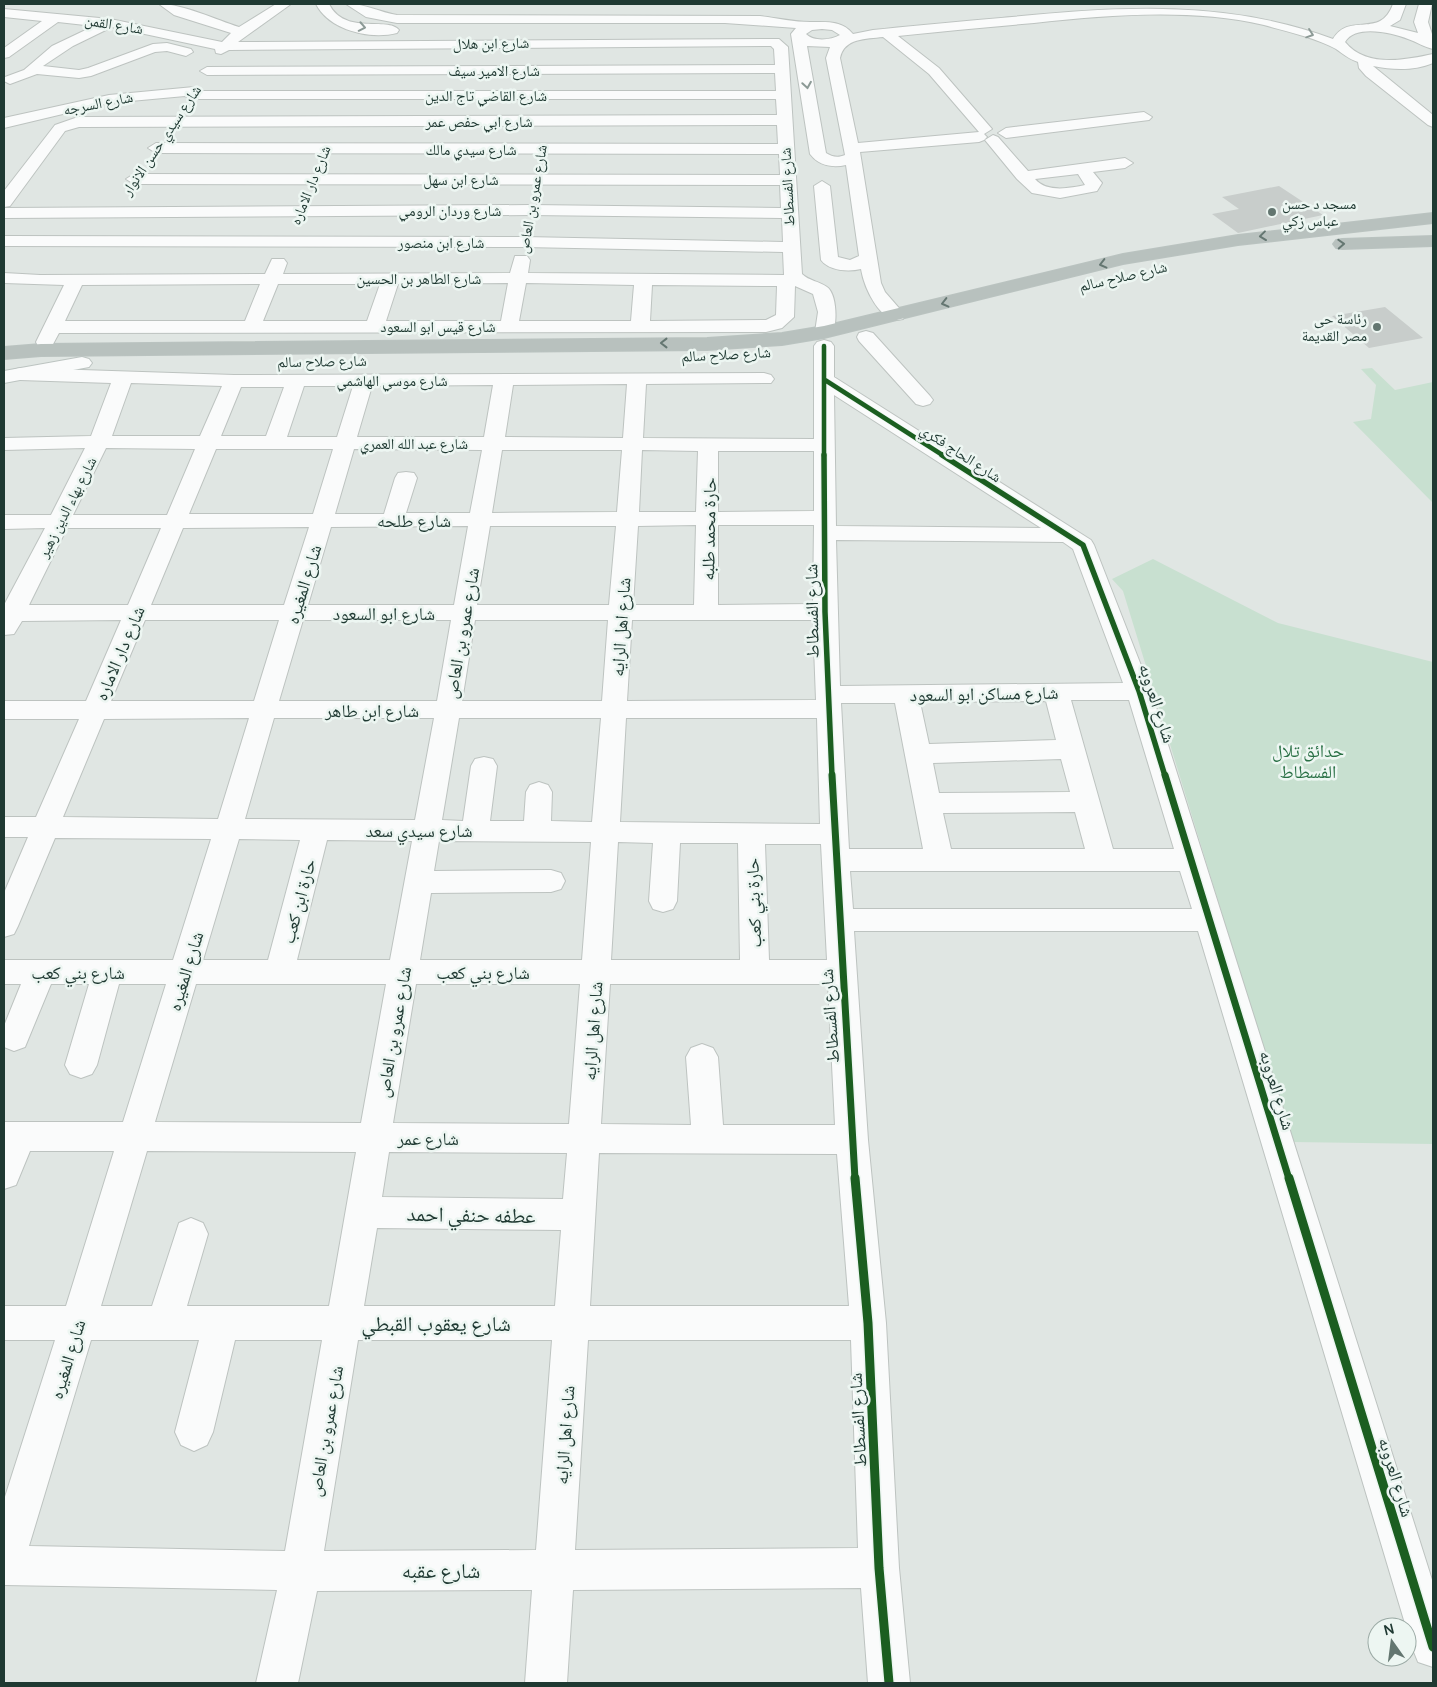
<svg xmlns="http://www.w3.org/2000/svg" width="1437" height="1687" viewBox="0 0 1437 1687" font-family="Manrope,'Noto Naskh Arabic',sans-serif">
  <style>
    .green { fill: #c8e0d0 }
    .building { fill: #c8cdcb }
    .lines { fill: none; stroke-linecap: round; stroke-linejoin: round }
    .street-casing { stroke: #bdc3c0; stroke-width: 2 }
    .secondary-casing { stroke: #bcc4c1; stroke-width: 2 }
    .highway-casing { stroke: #bac3c0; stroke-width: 2 }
    .street { fill: #fafbfb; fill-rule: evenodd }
    .secondary { fill: #fafbfb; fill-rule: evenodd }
    .highway { fill: #b8c1be; fill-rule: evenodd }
    .cycleway-far3-casing { stroke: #edf6f2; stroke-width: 6 }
    .cycleway-far2-casing { stroke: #edf6f2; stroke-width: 8 }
    .cycleway-far1-casing { stroke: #edf6f2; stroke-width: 10 }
    .cycleway-casing { stroke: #edf6f2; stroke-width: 12 }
    .cycleway-far3 { stroke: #1b5e20; stroke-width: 4.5 }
    .cycleway-far2 { stroke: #1b5e20; stroke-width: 5.5 }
    .cycleway-far1 { stroke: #1b5e20; stroke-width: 7 }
    .cycleway { stroke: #1b5e20; stroke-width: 9 }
    .oneway { stroke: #8c9a96 }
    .oneway2 { stroke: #647671 }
    .poi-dot { fill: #637670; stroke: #edf6f2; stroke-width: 2 }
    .labels { text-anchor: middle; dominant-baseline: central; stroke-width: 5; stroke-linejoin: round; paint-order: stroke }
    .far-street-label { font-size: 15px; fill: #1f3932; stroke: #edf6f2 }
    .far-poi-label { font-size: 15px; fill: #1f3932; stroke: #edf6f2; text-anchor: start }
    .street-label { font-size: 18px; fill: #1f3932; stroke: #edf6f2 }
    .park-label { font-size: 18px; fill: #297045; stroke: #edf6f2 }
    .near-street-label { font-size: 21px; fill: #1f3932; stroke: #edf6f2 }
  </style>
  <rect width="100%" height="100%" fill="#e0e6e3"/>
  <path class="green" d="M1372 368 1395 390 1433 382V503L1353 422 1371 419 1376 385 1361 369Z
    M1153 559 1278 623 1433 662V1144L1292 1142 1123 591 1112 579Z"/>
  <path class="building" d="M1279 186 1323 215 1238 233 1212 214 1239 209 1222 197Z
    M1385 307 1423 338 1369 348 1332 316Z"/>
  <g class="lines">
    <g class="street-casing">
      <path id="street" d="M159 4C180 3 217 20 239 27L276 4H291L238 42 779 39 788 47 802 274C809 281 819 281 827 287 837 294 838 326 831 336H817L815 332 818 312 813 294 795 286 794 317 782 328 766 332 59 333 52 346H38L36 342 64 285 4 283V273L40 275 265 274 272 259H284L287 263 283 274 510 273 515 256H527L530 260 528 273 784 275 783 252 524 247 4 246V236L524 237 783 242 782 218 530 215 4 218V208L530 205 781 208 780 185 134 184 126 179 134 174 780 175 779 154 156 153 148 148 156 143 778 144 777 125 79 127 65 131 10 206 4 207V191L55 125 78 117 777 115 776 99H191L185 96 109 103 4 128V118L109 95 194 87 201 91H776L775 73 207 75 200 71 207 67 775 65 774 49 771 46 229 50 221 54 216 53 215 49 112 27 73 46 43 66 79 70 88 68 153 44 167 43 191 49 193 52 186 56 167 51 155 52 91 76 79 78 37 74 10 84 4 81 5 77 24 70 52 46 94 26 58 22 9 57 4 58V48L42 21 4 17V9L110 19 222 42 231 33 174 15ZM508 283 501 321H386L398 284ZM526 283 634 285 631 321H519ZM260 284 245 321H65L82 285ZM278 284H380L367 321H263ZM652 285 777 286 776 315 766 320 650 321Z
        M316 4H329C345 36 388 16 399 30L397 33C370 40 329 30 316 4Z
        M346 4C364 3 379 12 397 15L760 16C776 18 794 22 810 22 826 22 842 20 853 34L873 30C919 25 966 21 1012 17 1121 6 1229 0 1333 39 1350 11 1380 40 1393 4H1406L1400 20 1390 26 1418 33 1414 22 1419 4H1432L1428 22 1433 37V49C1424 47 1417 42 1408 39 1392 33 1356 24 1345 42 1366 68 1405 60 1433 54V63C1414 71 1393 70 1373 66L1433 115V127L1428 125 1366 76 1359 68 1358 62C1349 59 1343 54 1336 49 1317 38 1285 31 1264 25 1190 8 1109 15 1034 23 988 27 943 31 898 36L939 68 992 129 984 134 987 137 984 140 979 142 860 152 881 283 885 292 905 315 903 319C880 325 864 287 861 269 849 272 829 271 821 260L814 186 822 181 830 186 838 257 850 260 859 256 846 165C833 168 819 166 810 154L791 34 796 28 725 23H397L366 17ZM822 29 832 30 840 35C831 40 814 42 806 34L812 30ZM883 37 929 74 979 132 858 143 840 58C844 38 866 39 883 37ZM807 46 830 47 826 58 845 155C838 158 832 157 826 153Z
        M1144 112 1152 117 1149 120 1006 138 998 133 1006 128Z
        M993 135 998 137 1028 171 1125 158 1133 163 1125 168 1093 172 1102 183 1097 191 1060 198 1032 193 1017 179 985 140ZM1078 174 1085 185C1070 188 1047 193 1035 179Z
        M866 331 873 333 930 396 933 400 930 404 923 406 916 404 859 341 857 337 859 333Z
        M824 340 831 342 834 346V377L1091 540 1094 545 1151 691 1433 1583V1667L1418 1662 1412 1647 1198 931H854L868 1140 886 1323 899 1568 910 1683H868L861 1588 573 1590 567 1683H525L532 1590 317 1591 298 1683H256L277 1590 4 1585V1500L55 1340H4V1306H66L114 1151H30L16 1185 4 1189V1122H123L166 984H119L97 1065 92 1074 81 1078 70 1074 65 1065 89 984H51L25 1047 14 1051 4 1047V1026L21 984H4V960H173L211 839 55 838 18 926 14 934 4 937V893L28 837H4V817H36L79 719H4V701H86L121 620 22 621 14 634 4 635V605L45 528 4 529V515H51L85 448 4 450V438L91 436 111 383 20 380 13 378 10 374 13 370 20 368 234 375 764 373 771 375 774 379 771 383 646 384 643 438 814 439V346L817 342ZM131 383 222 386 200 436H112ZM627 384 623 438 505 437 513 385ZM493 385 484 437H357L372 386ZM304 386H353L337 437H287ZM241 387H284L266 436H221ZM834 395 1041 528 836 526ZM106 448 195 449 167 515H73ZM216 449H333L313 514H189ZM354 449 482 450 470 513H406L417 478 414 473 406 472 398 473 395 478 384 514H335ZM502 450H622L617 512 492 513ZM642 450 698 451 696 512H639ZM718 451H814V511L718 512ZM696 525 694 605H633L638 526ZM718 525H814L813 604 718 605ZM468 526 454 605H308L331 527ZM490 526H616L609 605H477ZM309 527 284 605H151L183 528ZM67 528H161L128 605H29ZM836 540 1063 542 1073 549 1123 683 840 686ZM145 620H279L254 701H111ZM303 620H451L437 701H279ZM475 620H608L602 701H462ZM632 620H813L816 700 627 701ZM1071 700H1129L1174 849H1113ZM1046 701 1056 740 929 744 920 702ZM841 703H895L923 849H849ZM249 718 218 819 63 817 104 719ZM274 718H434L415 820 245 819ZM459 718H601L592 822 551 821 552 792 548 785 539 782 530 785 526 792 524 821H490L497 766 493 759 484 757 475 759 471 766 463 821 442 820ZM626 718H817L820 824 620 822ZM1061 759 1070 792 939 793 933 763ZM1075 812 1085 849H951L943 813ZM239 839 300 840 268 960H203ZM327 840 412 841 390 960H297ZM439 841 591 842 582 960H420L431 893 551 892 561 889 565 881 561 873 551 870 434 871ZM618 842 653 843 649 901 653 909 663 912 673 909 677 901 680 843H738L740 960H611ZM765 844H821L827 960H769ZM850 871H1180L1192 909H853ZM196 984H386L361 1123 155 1122ZM416 984H580L569 1124 393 1123ZM610 984H828L835 1125H723L718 1057 713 1048 702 1044 691 1048 686 1057 691 1125 601 1124ZM147 1151 356 1152 329 1306H187L208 1234 203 1223 191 1218 179 1223 152 1306H101ZM389 1152 567 1153 563 1199 382 1197ZM599 1153 837 1154 849 1306H590ZM377 1228 561 1230 555 1306H364ZM91 1340H199L175 1432 181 1445 194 1451 207 1445 213 1432 235 1340H322L285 1551 29 1546ZM358 1340H552L536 1550 324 1551ZM588 1340H851L858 1548 575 1550Z"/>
    </g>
    <g class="secondary-casing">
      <path id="secondary" d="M82 357 89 359 92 363 89 367 4 383V371Z"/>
    </g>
    <g class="highway-casing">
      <path id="highway" d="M1433 213V223L1238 245 1123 264 824 338 782 345 707 350 41 356 4 359V347L41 344 707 338 782 333 824 326 1123 254 1238 235Z
        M1433 236V246L1342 249 1336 248 1333 244 1336 240 1342 239Z"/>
    </g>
    <use href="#street" class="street"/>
    <use href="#secondary" class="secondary"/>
    <use href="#highway" class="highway"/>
    <g class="cycleway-far3-casing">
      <path id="cycleway-far3" d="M824 346V456
        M825 380 944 456"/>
    </g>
    <g class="cycleway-far2-casing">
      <path id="cycleway-far2" d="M824 455 825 612 832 776
        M942 455 1083 545 1139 691 1165 776"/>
    </g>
    <g class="cycleway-far1-casing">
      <path id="cycleway-far1" d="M832 775 855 1179
        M1165 775 1289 1179"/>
    </g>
    <g class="cycleway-casing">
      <path id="cycleway" d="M855 1178 868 1323 879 1568 889 1683
        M1289 1178 1433 1647"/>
    </g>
    <use href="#cycleway-far3" class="cycleway-far3"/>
    <use href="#cycleway-far2" class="cycleway-far2"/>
    <use href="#cycleway-far1" class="cycleway-far1"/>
    <use href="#cycleway" class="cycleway"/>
  </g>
  <defs><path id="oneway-chevron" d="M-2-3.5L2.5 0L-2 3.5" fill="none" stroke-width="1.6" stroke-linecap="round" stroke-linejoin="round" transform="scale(1.25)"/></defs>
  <g class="oneway">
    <use href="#oneway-chevron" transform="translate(362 27) rotate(11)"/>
    <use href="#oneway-chevron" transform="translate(1310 34) rotate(19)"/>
    <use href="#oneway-chevron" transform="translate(807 85) rotate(81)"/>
  </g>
  <g class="oneway2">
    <use href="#oneway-chevron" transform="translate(1263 236) rotate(173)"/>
    <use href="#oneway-chevron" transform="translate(1341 244) rotate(-3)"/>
    <use href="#oneway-chevron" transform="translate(1103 264) rotate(166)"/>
    <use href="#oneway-chevron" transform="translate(945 303) rotate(166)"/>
    <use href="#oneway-chevron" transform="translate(664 343) rotate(-180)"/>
  </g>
  <g class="poi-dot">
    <circle cx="1272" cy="212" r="5"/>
    <circle cx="1377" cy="327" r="5"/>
  </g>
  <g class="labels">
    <g class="far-street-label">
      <text transform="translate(114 24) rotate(9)">شارع القمن</text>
      <text transform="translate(491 43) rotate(-1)">شارع ابن هلال</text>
      <text x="494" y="70">شارع الامير سيف</text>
      <text x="486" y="95">شارع القاضي تاج الدين</text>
      <text transform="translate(98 103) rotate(-11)">شارع السرجه</text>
      <text x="479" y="121">شارع ابي حفص عمر</text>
      <text transform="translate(161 140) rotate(-56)">شارع سيدي حسن الانوار</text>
      <text x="471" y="149">شارع سيدي مالك</text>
      <text x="461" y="179">شارع ابن سهل</text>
      <text transform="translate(310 185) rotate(-68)">شارع دار الاماره</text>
      <text transform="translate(787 187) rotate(-93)">شارع الفسطاط</text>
      <text transform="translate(532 199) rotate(-80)">شارع عمرو بن العاص</text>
      <text x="450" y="210">شارع وردان الرومي</text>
      <text x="441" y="242">شارع ابن منصور</text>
      <text transform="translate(1123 276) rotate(-13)">شارع صلاح سالم</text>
      <text x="419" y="278">شارع الطاهر بن الحسين</text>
      <text x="438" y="326">شارع قيس ابو السعود</text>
      <text transform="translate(726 354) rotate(-3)">شارع صلاح سالم</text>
      <text transform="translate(322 361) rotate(-1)">شارع صلاح سالم</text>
      <text x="392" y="380">شارع موسي الهاشمي</text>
      <text x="414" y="443">شارع عبد الله العمري</text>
      <text transform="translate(961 453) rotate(33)">شارع الحاج فكري</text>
      <text transform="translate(67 507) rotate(-63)">شارع بهاء الدين زهير</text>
    </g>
    <g class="far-poi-label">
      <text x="1282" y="203">مسجد د حسن<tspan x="1282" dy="17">عباس زكي</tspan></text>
      <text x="1367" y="318" text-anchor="end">رئاسة حى<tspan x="1367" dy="17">مصر القديمة</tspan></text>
    </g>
    <g class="street-label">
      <text x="414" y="520">شارع طلحه</text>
      <text transform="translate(708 529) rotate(-89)">حارة محمد طلبه</text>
      <text transform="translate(303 584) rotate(-73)">شارع المغيره</text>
      <text transform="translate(811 611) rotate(-91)">شارع الفسطاط</text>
      <text x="384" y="613">شارع ابو السعود</text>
      <text transform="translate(620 627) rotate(-86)">شارع اهل الرايه</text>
      <text transform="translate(461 633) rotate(-80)">شارع عمرو بن العاص</text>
      <text transform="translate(119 653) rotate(-67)">شارع دار الاماره</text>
      <text transform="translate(984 693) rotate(-1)">شارع مساكن ابو السعود</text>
      <text transform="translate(1158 703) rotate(72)">شارع العروبه</text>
      <text x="372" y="710">شارع ابن طاهر</text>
      <text x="419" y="830">شارع سيدي سعد</text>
      <text transform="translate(298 901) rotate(-75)">حارة ابن كعب</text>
      <text transform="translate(753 903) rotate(-92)">حارة بني كعب</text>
      <text transform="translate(185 971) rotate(-73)">شارع المغيره</text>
      <text x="78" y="972">شارع بني كعب</text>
      <text x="483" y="972">شارع بني كعب</text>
      <text transform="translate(829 1016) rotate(-94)">شارع الفسطاط</text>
      <text transform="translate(592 1031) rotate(-86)">شارع اهل الرايه</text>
      <text transform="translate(393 1032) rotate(-80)">شارع عمرو بن العاص</text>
      <text transform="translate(1278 1090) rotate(73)">شارع العروبه</text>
      <text x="428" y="1138">شارع عمر</text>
      <text transform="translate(67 1359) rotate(-73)">شارع المغيره</text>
      <text transform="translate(857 1420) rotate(-93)">شارع الفسطاط</text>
      <text transform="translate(325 1431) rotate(-80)">شارع عمرو بن العاص</text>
      <text transform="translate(564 1435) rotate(-86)">شارع اهل الرايه</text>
      <text transform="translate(1397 1477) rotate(73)">شارع العروبه</text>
    </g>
    <g class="park-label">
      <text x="1308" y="750">حدائق تلال<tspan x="1308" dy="21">الفسطاط</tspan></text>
    </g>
    <g class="near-street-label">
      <text transform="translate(471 1214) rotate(1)">عطفه حنفي احمد</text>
      <text x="436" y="1323">شارع يعقوب القبطي</text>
      <text x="441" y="1570">شارع عقبه</text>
    </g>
  </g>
  <rect width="1437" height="1687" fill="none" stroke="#1f3932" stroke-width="10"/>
  <g transform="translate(1392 1642) rotate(346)"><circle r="24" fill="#edf6f2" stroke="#9baaa5"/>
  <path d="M0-4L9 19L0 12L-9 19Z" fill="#637670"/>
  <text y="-8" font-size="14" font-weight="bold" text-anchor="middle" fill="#1f3932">N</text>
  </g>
</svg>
